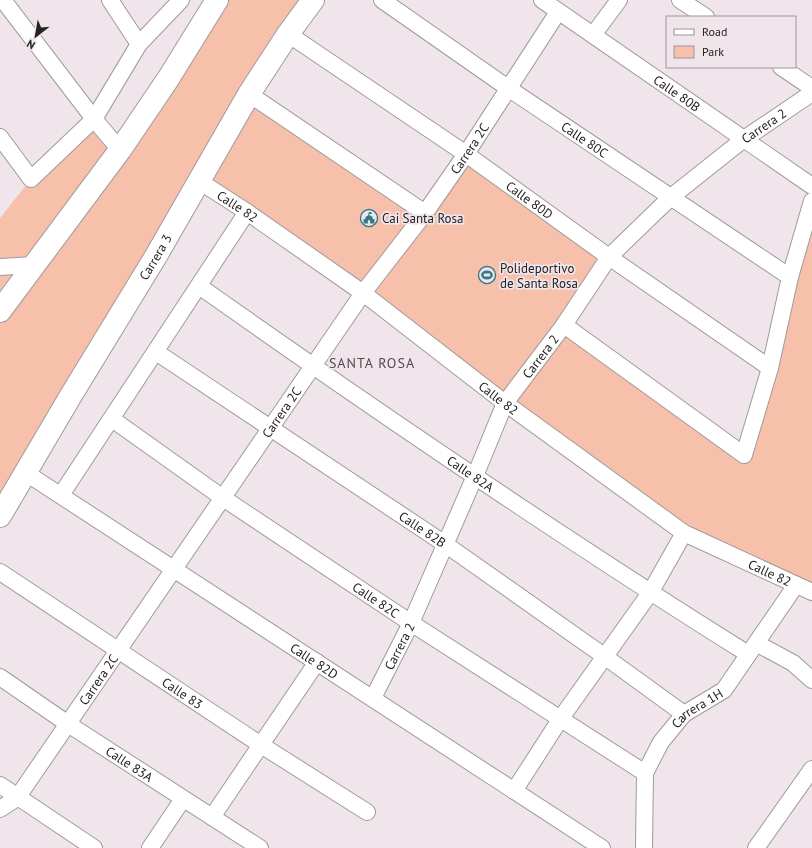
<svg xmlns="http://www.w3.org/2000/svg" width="812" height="848" viewBox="0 0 812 848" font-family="'PT Sans',sans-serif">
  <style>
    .green { fill: #f7c0ab }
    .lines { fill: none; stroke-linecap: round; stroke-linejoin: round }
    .street-casing { stroke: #a1999d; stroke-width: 18 }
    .secondary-casing { stroke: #a1999d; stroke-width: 24 }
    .street { stroke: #fff; stroke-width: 16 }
    .secondary { stroke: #fff; stroke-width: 22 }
    .labels { text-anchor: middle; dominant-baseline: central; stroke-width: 3.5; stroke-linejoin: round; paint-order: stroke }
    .street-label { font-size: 13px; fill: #262224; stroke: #efe5ea }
    .poi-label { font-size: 13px; fill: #262224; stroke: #efe5ea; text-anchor: start }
    .neighbourhood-label { font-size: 14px; letter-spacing: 1px; fill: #50484c; stroke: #efe5ea }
  </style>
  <rect width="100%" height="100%" fill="#efe5ea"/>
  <path class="green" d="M217 0H313L250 93 423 212 466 154 609 257 564 325 744 455 812 186V592L684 533 199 181 0 512V218L31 179 94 119 120 150Z"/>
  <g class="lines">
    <g class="street-casing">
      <g id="street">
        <path d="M3 0 94 119 120 150"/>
        <path d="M110 0 139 44"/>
        <path id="s1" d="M382 0 508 88 790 277"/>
        <path id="s2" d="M542 0 812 186"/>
        <path d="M680 0 706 17"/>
        <path id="s3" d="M288 34 466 154 609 257 770 368"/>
        <path d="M593 35 619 0"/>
        <path d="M781 67 812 88"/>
        <path d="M249 94 425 213"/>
        <path d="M0 137 31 179 94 119 139 44 181 0"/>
        <path id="s4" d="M199 181 247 212 363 293 505 403 684 533 812 592"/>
        <path d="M0 267 34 265"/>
        <path id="s5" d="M199 286C379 413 561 537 748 654"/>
        <path d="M564 325 744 455 770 368 790 277 812 201"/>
        <path id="s6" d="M156 352 445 544 604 656 684 714"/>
        <path id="s7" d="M112 419 223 498 411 623 645 773"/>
        <path id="s8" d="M26 473 602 848"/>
        <path d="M61 495 247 212"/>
        <path id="s9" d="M0 572 261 745 367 812"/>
        <path d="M756 643 793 663 812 680"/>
        <path id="s10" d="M0 677 68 724 260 848"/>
        <path id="s11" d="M373 698 411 623 475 476 505 403 564 325 609 257 671 197 744 139 812 93"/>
        <path d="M0 785 94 848"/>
        <path d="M514 791 561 718 650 593 684 533"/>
        <path id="s12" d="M0 809 17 798 363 293 425 213 466 154 558 12"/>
        <path d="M212 817 317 662"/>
        <path d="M150 848 183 799"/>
        <path id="s13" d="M644 848 645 773 661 742 684 714 724 690 796 585"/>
        <path d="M756 848 812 769"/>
      </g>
    </g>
    <g class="secondary-casing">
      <g id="secondary">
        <path d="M0 311 120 150 168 79 217 0"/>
        <path id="s14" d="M0 516 70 397 156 256 249 94 288 34 313 0"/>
      </g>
    </g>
    <use href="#street" class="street"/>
    <use href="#secondary" class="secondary"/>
  </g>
  <defs>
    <g id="civic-ring" transform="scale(0.9)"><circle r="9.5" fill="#efe5ea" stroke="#337a85" stroke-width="1.5"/><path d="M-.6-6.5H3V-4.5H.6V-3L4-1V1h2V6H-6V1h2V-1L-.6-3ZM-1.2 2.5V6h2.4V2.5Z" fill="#337a85"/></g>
    <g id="stadium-ring" transform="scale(0.9)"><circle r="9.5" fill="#efe5ea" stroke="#337a85" stroke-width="1.5"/><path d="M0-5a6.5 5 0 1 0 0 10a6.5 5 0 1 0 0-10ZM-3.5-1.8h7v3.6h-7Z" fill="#337a85"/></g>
  </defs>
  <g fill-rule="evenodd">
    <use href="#civic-ring" x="369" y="218"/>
    <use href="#stadium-ring" x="487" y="275"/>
  </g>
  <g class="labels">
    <g class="street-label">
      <text stroke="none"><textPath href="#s2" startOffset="164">Calle 80B</textPath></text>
      <text stroke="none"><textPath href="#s11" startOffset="706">Carrera 2</textPath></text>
      <text stroke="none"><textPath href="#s1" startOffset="246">Calle 80C</textPath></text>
      <text stroke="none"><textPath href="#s12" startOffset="812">Carrera 2C</textPath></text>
      <text stroke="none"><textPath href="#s3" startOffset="293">Calle 80D</textPath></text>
      <text stroke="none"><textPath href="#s4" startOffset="46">Calle 82</textPath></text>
      <text stroke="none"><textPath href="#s14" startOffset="302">Carrera 3</textPath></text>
      <text stroke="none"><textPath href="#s11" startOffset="382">Carrera 2</textPath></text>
      <text stroke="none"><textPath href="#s4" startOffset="370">Calle 82</textPath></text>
      <text stroke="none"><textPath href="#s12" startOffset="488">Carrera 2C</textPath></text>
      <text stroke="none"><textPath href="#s5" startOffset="330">Calle 82A</textPath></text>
      <text stroke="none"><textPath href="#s6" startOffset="320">Calle 82B</textPath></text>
      <text stroke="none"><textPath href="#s4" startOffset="694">Calle 82</textPath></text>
      <text stroke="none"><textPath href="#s7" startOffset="320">Calle 82C</textPath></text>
      <text stroke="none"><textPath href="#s11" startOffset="58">Carrera 2</textPath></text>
      <text stroke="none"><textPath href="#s8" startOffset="344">Calle 82D</textPath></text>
      <text stroke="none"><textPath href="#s12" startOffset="164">Carrera 2C</textPath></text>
      <text stroke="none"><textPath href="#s9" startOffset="219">Calle 83</textPath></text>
      <text stroke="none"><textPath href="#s13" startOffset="160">Carrera 1H</textPath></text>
      <text stroke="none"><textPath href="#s10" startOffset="156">Calle 83A</textPath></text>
    </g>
    <g class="poi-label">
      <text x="382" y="218">Cai Santa Rosa</text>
      <text x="500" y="268">Polideportivo<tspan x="500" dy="15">de Santa Rosa</tspan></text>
    </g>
    <g class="neighbourhood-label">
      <text x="372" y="363">SANTA ROSA</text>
    </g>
  </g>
  <rect x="666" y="16" width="130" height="52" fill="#efe5ea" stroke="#9f979b"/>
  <rect x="674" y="29" width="20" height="6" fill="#ffffff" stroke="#9f979b"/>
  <text x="702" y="36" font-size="12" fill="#262224">Road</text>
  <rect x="674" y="46" width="20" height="12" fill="#f7c0ab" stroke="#9f979b"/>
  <text x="702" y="56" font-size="12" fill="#262224">Park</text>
  <g transform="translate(36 36) rotate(211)" stroke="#efe5ea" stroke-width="3" paint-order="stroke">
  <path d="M0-3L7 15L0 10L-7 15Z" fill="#262224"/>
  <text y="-6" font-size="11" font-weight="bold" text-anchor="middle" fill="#262224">N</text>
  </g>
</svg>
